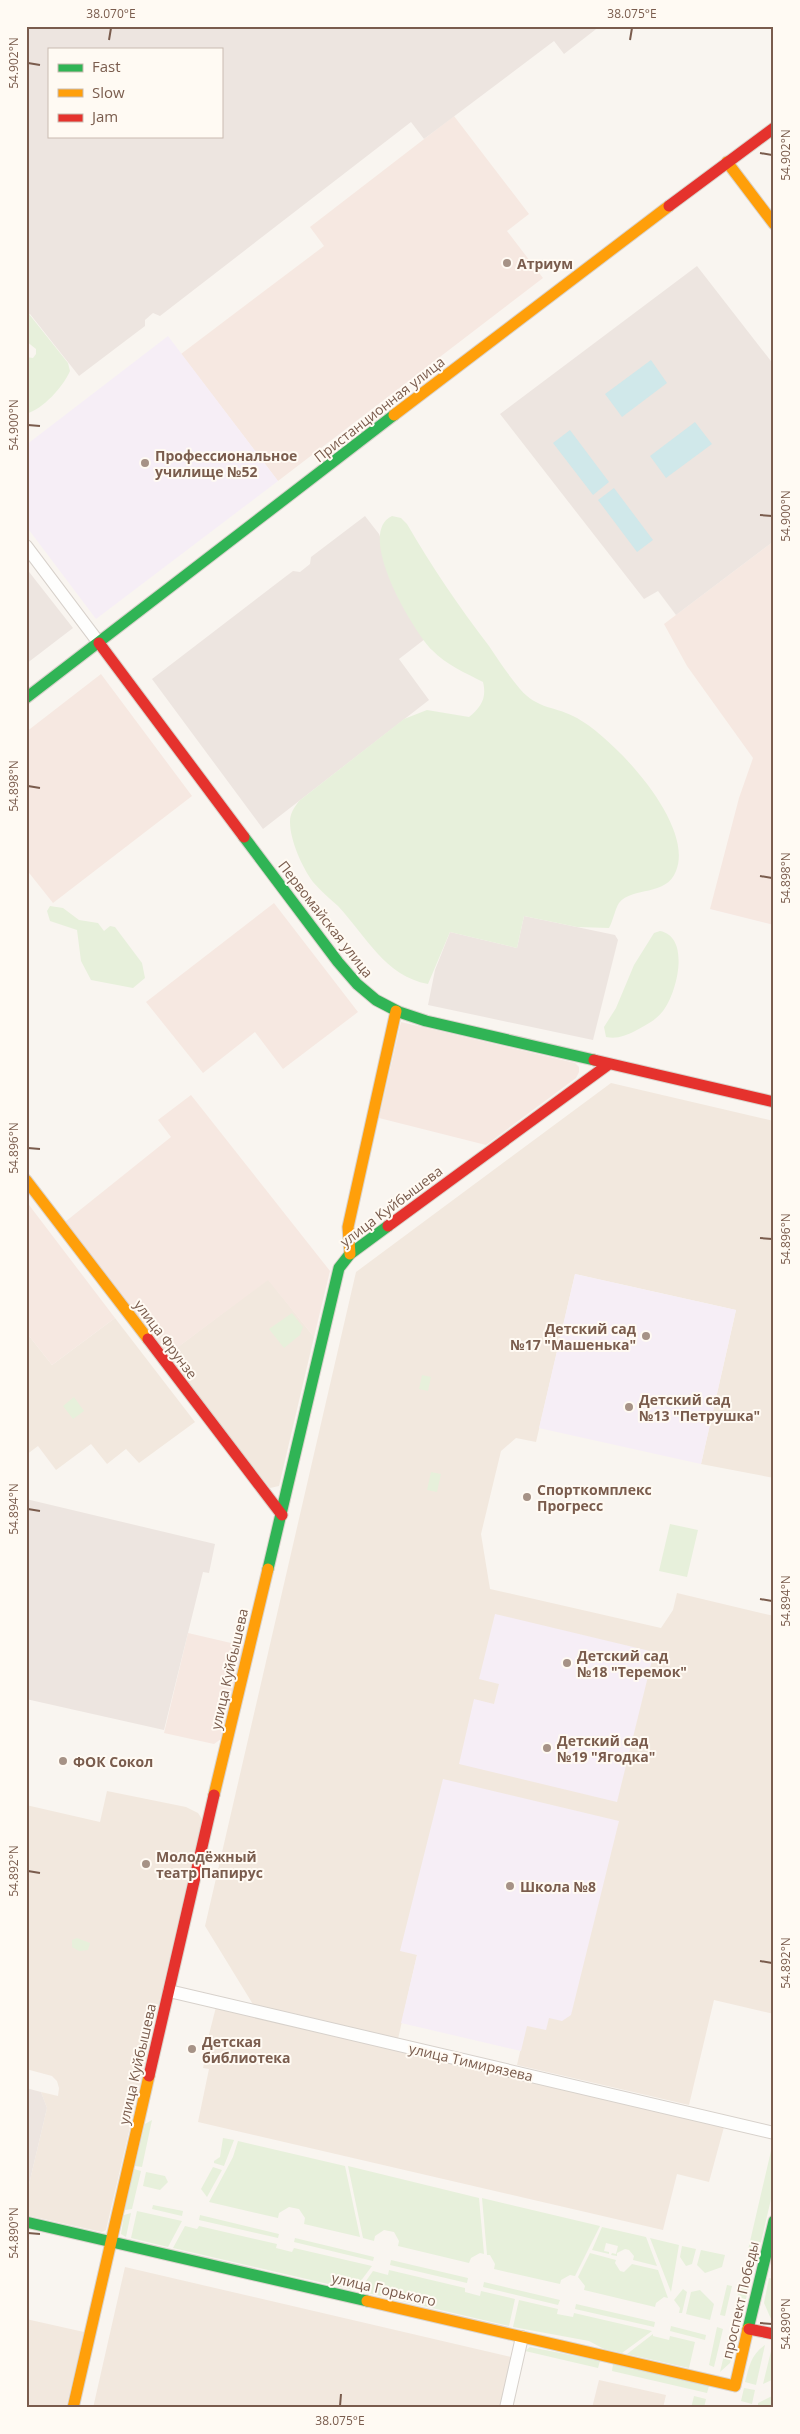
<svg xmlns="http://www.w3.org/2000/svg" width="800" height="2434" viewBox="0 0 800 2434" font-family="'Open Sans',sans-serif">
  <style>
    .residential { fill: #f2e8de }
    .commercial { fill: #f6e8e1 }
    .industrial { fill: #ede5e0; fill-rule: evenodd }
    .education { fill: #f6eef6 }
    .green { fill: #e7f0db }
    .water { fill: #d0e8ea }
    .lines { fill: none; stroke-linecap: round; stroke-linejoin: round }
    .street-casing { stroke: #d7d1cb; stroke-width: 14 }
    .fast-casing { stroke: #d9d2cb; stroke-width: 13 }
    .slow-casing { stroke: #d9d2cb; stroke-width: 13 }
    .jam-casing { stroke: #d9d2cb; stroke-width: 13 }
    .street { stroke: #fefefd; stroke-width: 12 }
    .fast { stroke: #30b455; stroke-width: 11 }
    .slow { stroke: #ff9f0a; stroke-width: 11 }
    .jam { stroke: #e5322d; stroke-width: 11 }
    .ticks { fill: none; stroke: #7a5c4d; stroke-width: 2 }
    .poi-dot { fill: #a69286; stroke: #fffaf3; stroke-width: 2 }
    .labels { text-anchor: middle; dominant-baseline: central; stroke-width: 4; stroke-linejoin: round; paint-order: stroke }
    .poi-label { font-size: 14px; font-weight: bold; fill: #7a5c4d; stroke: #fffaf3; text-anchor: start }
    .street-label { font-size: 14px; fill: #7a5c4d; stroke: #fffaf3 }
    .neatline { fill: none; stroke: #7a5c4d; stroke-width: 2 }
    .ticks-label { font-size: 12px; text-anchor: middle; fill: #7a5c4d }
  </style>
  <rect width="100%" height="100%" fill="#f9f5f0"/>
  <path class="residential" d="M611 1083 774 1121V1478L701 1464 736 1310 575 1274 536 1442 516 1438 501 1451 481 1534 490 1589 661 1628 673 1610 677 1593 774 1616V2014L714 2000 689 2105 517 2065 526 2026 417 1955 398 2039 254 2006 205 1926 356 1272Z
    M268 1279 314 1337 279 1486 270 1488 166 1356Z
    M115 1318 195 1422 139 1463 126 1449 107 1464 91 1444 56 1470 38 1446 26 1455V1332L52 1365Z
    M107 1791 186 1807 198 1813 202 1819 106 2230 102 2232 26 2215V2197L47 2108 41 2092 58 2096 59 2088 57 2081 52 2076 26 2069V1805L100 1822Z
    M216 2007 724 2127 709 2182 677 2174 663 2230 198 2122 209 2069 203 2068 205 2059 203 2058Z
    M125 2267 511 2357 500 2408H93Z
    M26 2319 84 2332 66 2408H26Z
    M599 2380 666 2395 663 2408H592Z"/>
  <path class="commercial" d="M454 116 529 214 507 231 543 278 278 481 181 354 324 246 310 227Z
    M774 541V925L710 909 739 798 753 758 687 666 664 624Z
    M101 674 192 796 53 903 26 869V732Z
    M274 903 358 1012 283 1069 255 1032 203 1073 146 1002Z
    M401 1022 575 1063 579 1067V1072L576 1078 486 1145 379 1118Z
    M191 1095 330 1271 314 1337 268 1280 166 1356 65 1222 171 1137 158 1120Z
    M26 1201 115 1318 52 1365 26 1332Z
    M188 1633 244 1646 221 1739 214 1744 164 1733Z"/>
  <path class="industrial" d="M26 26H600L564 54 554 41 424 139 411 122 160 316 153 313 145 320V326L79 376 30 314 26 316ZM49 49H221V136H49Z
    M697 266 774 365V541L676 615 658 591 644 599 500 414Z
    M365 516 379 534 397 583 434 632 399 659 429 700 263 829 152 679 285 577 293 571 300 572 310 564 311 557Z
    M26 568 73 628 26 664Z
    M524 916 615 935 618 940 593 1040 428 1005 435 970 450 932 517 948Z
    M26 1499 215 1544 209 1573 203 1572 164 1730 26 1699Z
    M26 2088 41 2092 47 2108 26 2197Z"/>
  <path class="education" d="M168 336 278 481 96 619 26 526V445Z
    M575 1274 736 1310 701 1464 539 1428Z
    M495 1614 654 1652 617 1802 459 1764 474 1699 494 1704 499 1684 479 1679Z
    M443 1779 619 1821 571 2015 562 2021 549 2018 546 2030 527 2026 521 2051 401 2023 417 1955 400 1951Z"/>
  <path class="green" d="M29 314 68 363 70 371C63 387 43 409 26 414V357L33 358 36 354V349L26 341V316Z
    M392 516 401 518 407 524C432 567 459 607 489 646 499 661 509 676 520 689 538 710 556 706 577 718 615 739 695 825 676 871 666 897 633 886 619 903 615 909 613 921 609 928L577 927 524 916 517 948 450 932 428 984C385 976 366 936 338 906 329 898 321 891 313 882 302 867 290 840 290 822 290 813 294 808 299 801L404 719 427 710 469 717C481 707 487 698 483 682 466 673 446 665 432 650 412 629 355 533 392 516Z
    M50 906 63 908 79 920 98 923 104 931 110 926 115 927 142 963 145 978 133 988 91 980 81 961 77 930 50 921 47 911Z
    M660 931C691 937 677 993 663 1011 655 1021 646 1025 635 1031 625 1036 617 1039 606 1037L604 1027 616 1008 634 965 654 933Z
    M292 1313 303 1327 300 1335 284 1348 269 1329Z
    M422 1375 431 1377 428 1391 419 1389Z
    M74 1397 84 1411 73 1419 63 1406Z
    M431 1472 441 1474 437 1492 427 1490Z
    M670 1524 698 1530 687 1577 659 1571Z
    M77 1938 90 1943 88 1950 79 1951 72 1947V1940Z
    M152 2120 142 2167 135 2166 145 2124Z
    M223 2138 234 2140 224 2166 214 2163V2161L220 2157Z
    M774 2138V2186L761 2242 756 2250H748Z
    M238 2141 345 2166 360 2237 304 2224 305 2218 299 2209 289 2207 279 2213 278 2218 209 2202 233 2157Z
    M348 2166 479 2198 484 2254 480 2253 471 2258 469 2263 398 2246 399 2241 394 2232 384 2230 375 2236 374 2241 363 2238Z
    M213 2167 222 2170 207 2197 201 2189Z
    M134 2169 141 2171 132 2209 125 2210Z
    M146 2172 165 2176 168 2182 160 2190 143 2186Z
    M482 2198 600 2226 575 2276 570 2275 561 2280 560 2284 494 2269 495 2264 490 2255H487Z
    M153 2205 183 2211 182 2216 152 2209Z
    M137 2211 182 2221 168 2247 131 2238Z
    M131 2213 126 2237 121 2234 124 2215Z
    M200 2215 279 2234 278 2238 199 2220Z
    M185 2226 197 2229 199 2226 277 2244 276 2248 292 2252 294 2248 372 2266 354 2290 173 2248Z
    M602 2227 646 2237 657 2266 633 2260 634 2256 629 2250 625 2249 617 2253V2256L611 2255 612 2253 616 2254 618 2246 606 2243 604 2251 609 2252V2254L592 2250Z
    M295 2238 374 2257 373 2261 294 2242Z
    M650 2238 679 2245 671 2292Z
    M682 2246 696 2249 692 2264 686 2266 680 2257Z
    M701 2250 725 2255 722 2267 705 2273 697 2265Z
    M590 2253 616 2260 615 2263 620 2271 624 2272 632 2264 658 2270 668 2298 664 2297 656 2303 655 2307 584 2290 585 2286 578 2277Z
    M391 2260 468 2278 467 2283 390 2265Z
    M389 2270 465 2288V2292L480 2296 481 2291 515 2299 509 2326 359 2291 373 2271 388 2275Z
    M743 2272 752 2274 741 2319 733 2317Z
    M769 2278 774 2279V2308L771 2319 764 2303Z
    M484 2282 560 2300 558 2305 483 2287Z
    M727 2285 732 2286 725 2316 720 2315Z
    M683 2289 687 2292 682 2313H679L680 2308 674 2300Z
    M700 2290 714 2304 710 2320 686 2314 691 2292Z
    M519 2300 558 2309 557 2314 573 2317 574 2313 652 2331 622 2353 604 2349 589 2341 513 2327Z
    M576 2304 655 2322 654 2327 575 2309Z
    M671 2326 706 2335 705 2340 670 2331Z
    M717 2327 723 2329 714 2367 709 2365Z
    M653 2334V2336L669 2340 670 2336 695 2342 689 2368 627 2354Z
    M728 2338 737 2340 730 2363 720 2372Z
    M765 2345 756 2385 745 2382C749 2367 751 2354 765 2345Z
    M530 2347 600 2361 598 2368 525 2351Z
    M772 2347 774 2348V2379L763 2384Z
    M613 2364 709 2386 707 2393 612 2371Z
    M744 2388 755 2390 752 2404 741 2401Z
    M774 2395V2408L758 2406V2403Z
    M694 2396 706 2399 704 2408H691Z"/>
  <path class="water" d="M651 360 667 383 622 417 605 394Z
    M695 422 712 444 666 478 650 456Z
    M570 430 609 482 593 495 553 443Z
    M614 488 653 540 637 552 598 500Z"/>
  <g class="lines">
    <g class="street-casing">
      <path id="street" d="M26 546 99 643
        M169 1991 774 2133
        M506 2408 522 2337"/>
    </g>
    <g class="fast-casing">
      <path id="fast" d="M26 698 394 415
        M244 837 338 962 357 984 376 1000 399 1012 426 1021 594 1060
        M268 1569 339 1268 350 1254 388 1226
        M26 2222 367 2301
        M748 2329 774 2221"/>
    </g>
    <g class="slow-casing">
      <path id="slow" d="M727 162 774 224
        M394 415 669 206
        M26 1180 148 1339
        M350 1254 348 1227 396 1011
        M214 1795 268 1569
        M367 2301 735 2386 748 2329
        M73 2408 149 2076"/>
    </g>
    <g class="jam-casing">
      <path id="jam" d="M669 206 774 128
        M99 643 244 837
        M594 1060 774 1102
        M388 1226 609 1064
        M148 1339 282 1515
        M149 2076 214 1795
        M749 2329 774 2334"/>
    </g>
    <use href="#street" class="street"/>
    <use href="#fast" class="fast"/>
    <use href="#slow" class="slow"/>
    <use href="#jam" class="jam"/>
  </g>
  <path class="ticks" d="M109 40 111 28M630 40 632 28M28 63 40 65M760 153 772 155M28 425 40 426M760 515 772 516M28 786 40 788M760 876 772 878M28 1148 40 1149M760 1238 772 1239M28 1509 40 1511M760 1599 772 1601M28 1871 40 1873M760 1961 772 1963M28 2233 40 2234M760 2323 772 2324M340 2406 341 2394"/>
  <g class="poi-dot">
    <circle cx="507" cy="263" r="5"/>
    <circle cx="145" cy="463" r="5"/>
    <circle cx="646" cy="1336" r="5"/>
    <circle cx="629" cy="1407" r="5"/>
    <circle cx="527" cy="1497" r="5"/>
    <circle cx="567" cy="1663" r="5"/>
    <circle cx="547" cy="1748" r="5"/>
    <circle cx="63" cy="1761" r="5"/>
    <circle cx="146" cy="1864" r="5"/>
    <circle cx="510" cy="1886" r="5"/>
    <circle cx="192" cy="2049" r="5"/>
  </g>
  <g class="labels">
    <g class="poi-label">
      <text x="517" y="263">Атриум</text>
      <text x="155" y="455">Профессиональное<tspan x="155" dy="16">училище №52</tspan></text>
      <text x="636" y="1328" text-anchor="end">Детский сад<tspan x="636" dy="16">№17 "Машенька"</tspan></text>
      <text x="639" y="1399">Детский сад<tspan x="639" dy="16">№13 "Петрушка"</tspan></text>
      <text x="537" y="1489">Спорткомплекс<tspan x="537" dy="16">Прогресс</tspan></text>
      <text x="577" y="1655">Детский сад<tspan x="577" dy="16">№18 "Теремок"</tspan></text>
      <text x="557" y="1740">Детский сад<tspan x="557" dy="16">№19 "Ягодка"</tspan></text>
      <text x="73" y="1761">ФОК Сокол</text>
      <text x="156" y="1856">Молодёжный<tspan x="156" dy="16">театр Папирус</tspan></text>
      <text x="520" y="1886">Школа №8</text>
      <text x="202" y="2041">Детская<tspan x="202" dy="16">библиотека</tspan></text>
    </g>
    <g class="street-label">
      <text transform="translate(379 409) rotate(-38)">Пристанционная улица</text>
      <text transform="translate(326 919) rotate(52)">Первомайская улица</text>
      <text transform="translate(391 1206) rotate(-37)">улица Куйбышева</text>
      <text transform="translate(166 1339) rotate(53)">улица Фрунзе</text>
      <text transform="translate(229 1669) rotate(-77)">улица Куйбышева</text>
      <text transform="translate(471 2062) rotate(13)">улица Тимирязева</text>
      <text transform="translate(137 2064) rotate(-77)">улица Куйбышева</text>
      <text transform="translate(384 2289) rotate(13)">улица Горького</text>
      <text transform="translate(740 2300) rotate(-77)">проспект Победы</text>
    </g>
  </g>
  <rect width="800" height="2434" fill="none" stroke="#fffaf3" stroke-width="55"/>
  <rect x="48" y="48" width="175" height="90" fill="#fffaf3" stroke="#cabbb1"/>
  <rect x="58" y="64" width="25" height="8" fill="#30b455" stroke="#cabbb1"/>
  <text x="92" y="72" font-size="15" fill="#7a5c4d">Fast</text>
  <rect x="58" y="89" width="25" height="8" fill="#ff9f0a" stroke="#cabbb1"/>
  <text x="92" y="98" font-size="15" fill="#7a5c4d">Slow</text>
  <rect x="58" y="114" width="25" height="8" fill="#e5322d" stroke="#cabbb1"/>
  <text x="92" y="122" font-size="15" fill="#7a5c4d">Jam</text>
  <rect x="28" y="28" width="744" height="2378" class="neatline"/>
  <g class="ticks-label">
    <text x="111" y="18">38.070°E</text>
    <text x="632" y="18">38.075°E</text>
    <text transform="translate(14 63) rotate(-90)" y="4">54.902°N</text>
    <text transform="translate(786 155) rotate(-90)" y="4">54.902°N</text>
    <text transform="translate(14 425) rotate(-90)" y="4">54.900°N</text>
    <text transform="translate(786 516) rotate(-90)" y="4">54.900°N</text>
    <text transform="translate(14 786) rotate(-90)" y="4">54.898°N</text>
    <text transform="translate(786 878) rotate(-90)" y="4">54.898°N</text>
    <text transform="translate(14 1148) rotate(-90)" y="4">54.896°N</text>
    <text transform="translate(786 1239) rotate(-90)" y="4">54.896°N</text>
    <text transform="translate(14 1509) rotate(-90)" y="4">54.894°N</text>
    <text transform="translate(786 1601) rotate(-90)" y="4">54.894°N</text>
    <text transform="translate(14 1871) rotate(-90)" y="4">54.892°N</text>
    <text transform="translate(786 1963) rotate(-90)" y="4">54.892°N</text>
    <text transform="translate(14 2233) rotate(-90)" y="4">54.890°N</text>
    <text transform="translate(786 2324) rotate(-90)" y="4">54.890°N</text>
    <text x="340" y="2425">38.075°E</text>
  </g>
</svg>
